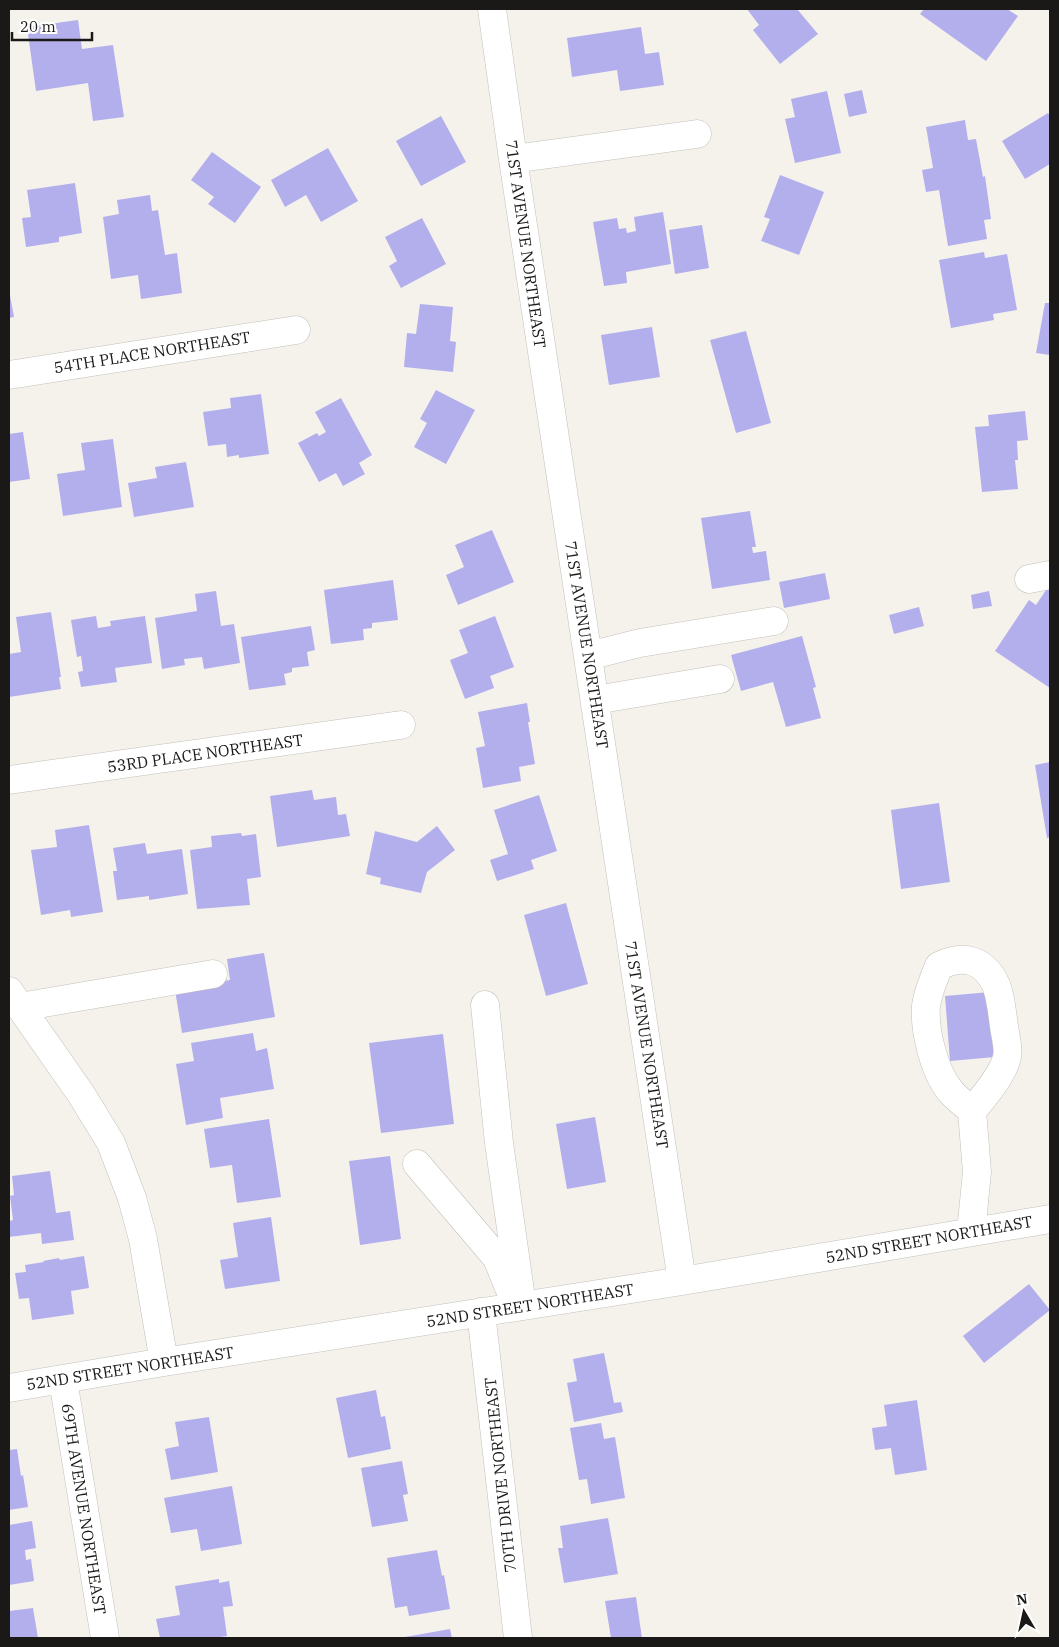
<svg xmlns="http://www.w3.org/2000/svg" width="1059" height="1647" viewBox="0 0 1059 1647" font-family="'IBM Plex Serif',serif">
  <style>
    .building { fill: #b3afed }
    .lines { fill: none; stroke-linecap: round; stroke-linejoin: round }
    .minor-casing { stroke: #c2c0ba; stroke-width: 29 }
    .minor { stroke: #fff; stroke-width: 28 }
    .labels { text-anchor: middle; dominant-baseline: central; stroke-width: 4; stroke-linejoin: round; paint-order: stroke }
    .street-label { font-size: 16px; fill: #1a1917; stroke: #fff }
  </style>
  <rect width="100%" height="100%" fill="#f5f2ec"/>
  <path class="building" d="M747 9H797L818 34 780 64 753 30 759 25Z
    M924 9H1007L1018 16 986 61 920 14Z
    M78 20 82 49 113 45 124 117 93 121 88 83 36 91 27 27Z
    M641 27 645 54 659 52 664 85 620 91 617 70 572 77 567 38Z
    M862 90 867 113 849 117 844 94Z
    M827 91 841 153 795 163 785 119 795 117 791 99Z
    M1048 113 1050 116V164L1025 179 1002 141Z
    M441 116 466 162 421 186 396 141Z
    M965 120 968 140 976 139 983 177 985 176 991 219 984 220 987 239 948 246 939 190 926 192 922 170 933 168 926 127Z
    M328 148 358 201 321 222 306 195 285 207 271 180Z
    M212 152 261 187 235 223 208 204 214 197 191 180Z
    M780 175 824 192 799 255 761 241 770 219 764 217Z
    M75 183 82 233 59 237V242L26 247 22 218 31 217 27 190Z
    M150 195 152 211 158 210 165 255 177 253 182 293 141 299 138 275 111 279 103 217 119 214 117 200Z
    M663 212 671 264 626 272 627 283 604 286 593 222 617 218 619 229 626 228 627 233 636 231 634 217Z
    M422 218 446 264 401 288 389 266 397 261 385 237Z
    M702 225 709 268 675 274 669 230Z
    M984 252 985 258 1007 254 1017 310 993 314 994 320 951 328 939 260Z
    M9 290 14 317 9 318Z
    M1045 303H1050V355L1036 353Z
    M420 304 453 307 450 341 456 342 453 372 404 367 407 333 416 334Z
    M652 327 660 377 609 385 601 335Z
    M746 331 771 423 736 433 710 340Z
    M436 390 475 410 446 464 414 447 427 423 420 419Z
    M261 394 269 454 239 458V455L227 457 226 444 208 446 203 412 231 408 230 398Z
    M341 398 372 455 359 463 365 474 343 486 336 473 319 482 298 443 317 433 319 436 326 432 315 412Z
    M1025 411 1028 440 1017 441 1018 460H1015L1018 489 982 492 975 427 989 426 988 415Z
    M23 432 30 479 9 482V434Z
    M113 439 122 507 63 516 57 474 85 470 81 443Z
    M186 462 194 507 134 517 128 483 157 478 155 467Z
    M750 511 756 547H752L753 553 766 551 770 580 712 589 701 518Z
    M492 530 514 582 458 605 446 575 464 567 455 545Z
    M825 573 830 599 784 608 779 582Z
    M393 580 398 620 372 623V628L363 629 364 640 331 644 324 590Z
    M1050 584V688L995 651 1029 600 1036 605Z
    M216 591 221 626 234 624 240 663 204 669 202 657 184 659 185 665 162 669 155 618 197 611 195 594Z
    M989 591 992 606 973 609 971 595Z
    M919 607 924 626 894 634 889 615Z
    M51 612 61 677H59L61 689 9 697V654L21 652 16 617Z
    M96 616 98 628 111 626 110 621 145 616 152 663 115 668 117 682 81 687 78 672 83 671 81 656 77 657 71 620Z
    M495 616 514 667 490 676 494 688 465 699 450 660 468 653 459 630Z
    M311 626 315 650 307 652 309 666 292 668V672L284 674 286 685 249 690 241 637Z
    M802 636 816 687 813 688 821 718 786 727 773 682 741 691 731 655Z
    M527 703 530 722H528L535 764 519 767 521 781 483 788 476 748 485 746 478 712Z
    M1050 762V837L1047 838 1035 765Z
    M312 790 314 800 336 797 338 815 346 814 350 836 277 847 270 796Z
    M539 795 557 851 531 860 534 869 497 881 490 860 508 854 494 810Z
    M939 803 950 882 901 889 891 810Z
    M89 825 103 912 71 917 70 910 41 915 31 850 57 847 55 830Z
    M437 826 455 850 427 872 421 893 380 884 381 878 366 874 375 831 417 842Z
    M241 833 242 836 256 834 261 877 247 879 250 905 197 909 190 850 212 847 211 836Z
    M145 843 147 854 182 849 188 894 149 900V896L117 900 113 871H117L113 848Z
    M566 903 588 984 546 996 524 915Z
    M264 953 275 1017 182 1033 175 990 230 980 227 959Z
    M990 992 995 1057 950 1061 945 996Z
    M253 1033 256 1051 267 1048 274 1089 220 1098 223 1118 186 1125 176 1064 194 1061 191 1043Z
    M443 1034 454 1124 381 1133 369 1043Z
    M595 1117 606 1182 567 1189 556 1124Z
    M269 1119 281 1197 237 1203 232 1165 210 1168 204 1129Z
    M390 1156 401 1239 360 1245 349 1161Z
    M50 1171 56 1213 70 1211 74 1240 42 1244 41 1233 9 1237V1221L13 1220 10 1196 14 1195 12 1176Z
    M271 1217 280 1281 225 1289 220 1260 238 1257 233 1223Z
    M84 1256 89 1288 71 1291 74 1314 32 1320 29 1298 19 1299 15 1273 26 1272 25 1265 44 1262 43 1261 59 1258 60 1260Z
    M1029 1284 1050 1310 984 1363 963 1336Z
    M604 1353 614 1403 621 1402 623 1412 574 1422 567 1383 577 1381 573 1359Z
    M376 1390 381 1417 385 1416 391 1449 348 1458 336 1398Z
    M917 1400 927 1470 895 1475 891 1448 875 1450 872 1428 887 1426 884 1405Z
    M209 1417 218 1472 171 1480 165 1449 179 1446 175 1422Z
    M601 1423 604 1439 615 1437 625 1498 591 1504 587 1479 579 1480 570 1428Z
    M17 1449 21 1476 23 1475 28 1507 9 1510V1450Z
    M402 1461 408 1494 403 1495 408 1521 372 1527 361 1468Z
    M232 1486 242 1544 201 1551 197 1529 171 1533 164 1498Z
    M608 1518 618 1574 564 1583 558 1548H563L560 1526Z
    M32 1521 36 1548 25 1550 26 1560 31 1559 34 1581 9 1585V1525Z
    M437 1550 442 1576 444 1575 450 1609 409 1616 407 1606 395 1608 387 1558Z
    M219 1579V1583L229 1581 233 1606 223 1607 227 1636 213 1638H160L156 1619 180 1615 175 1586Z
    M636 1597 642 1638H611L605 1601Z
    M33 1608 38 1638H9V1611Z
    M450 1629 452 1638H405V1637Z"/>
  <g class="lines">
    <g class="minor-casing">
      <path id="minor" d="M492 9 513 159 682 1281
        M513 159 697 134
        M9 375 296 330
        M1029 579 1050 575
        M588 656 640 643 774 621
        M595 700 720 679
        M9 780 401 725
        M9 991 81 1094 111 1143 132 1198 143 1239 164 1362
        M485 1005 499 1143 522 1306
        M20 1007 213 974
        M417 1164 497 1258 510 1290
        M971 1232 977 1172 972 1111C966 1105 958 1100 952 1093 935 1075 924 1031 926 1006 928 992 934 978 939 966 963 954 984 959 996 985 1001 997 1002 1013 1004 1026 1005 1035 1009 1048 1007 1057 1004 1073 983 1098 972 1111
        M481 1312 518 1638
        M63 1380 105 1638
        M9 1388 164 1362 682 1281 1050 1219"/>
    </g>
    <use href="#minor" class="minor"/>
  </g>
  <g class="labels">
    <g class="street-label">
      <text transform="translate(526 244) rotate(82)">71ST AVENUE NORTHEAST</text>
      <text transform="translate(152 352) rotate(-9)">54TH PLACE NORTHEAST</text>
      <text transform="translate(587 645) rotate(81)">71ST AVENUE NORTHEAST</text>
      <text transform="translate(205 753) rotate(-8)">53RD PLACE NORTHEAST</text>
      <text transform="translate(647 1045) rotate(81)">71ST AVENUE NORTHEAST</text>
      <text transform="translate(929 1239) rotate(-10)">52ND STREET NORTHEAST</text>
      <text transform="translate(530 1305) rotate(-9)">52ND STREET NORTHEAST</text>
      <text transform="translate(130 1368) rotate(-9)">52ND STREET NORTHEAST</text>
      <text transform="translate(500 1475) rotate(-96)">70TH DRIVE NORTHEAST</text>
      <text transform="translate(84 1509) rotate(81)">69TH AVENUE NORTHEAST</text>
    </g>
  </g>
  <rect width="1059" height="1647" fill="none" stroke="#1a1917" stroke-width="20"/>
  <g transform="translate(1024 1612) rotate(351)" stroke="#ffffff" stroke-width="4" paint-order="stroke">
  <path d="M0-4L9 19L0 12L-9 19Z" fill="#1a1917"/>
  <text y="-8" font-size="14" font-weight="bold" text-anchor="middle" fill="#1a1917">N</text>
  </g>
  <path d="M12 32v8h80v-8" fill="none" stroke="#1a1917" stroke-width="2.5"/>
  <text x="20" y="32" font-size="15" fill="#1a1917" stroke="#ffffff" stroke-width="4" paint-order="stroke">20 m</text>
</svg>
